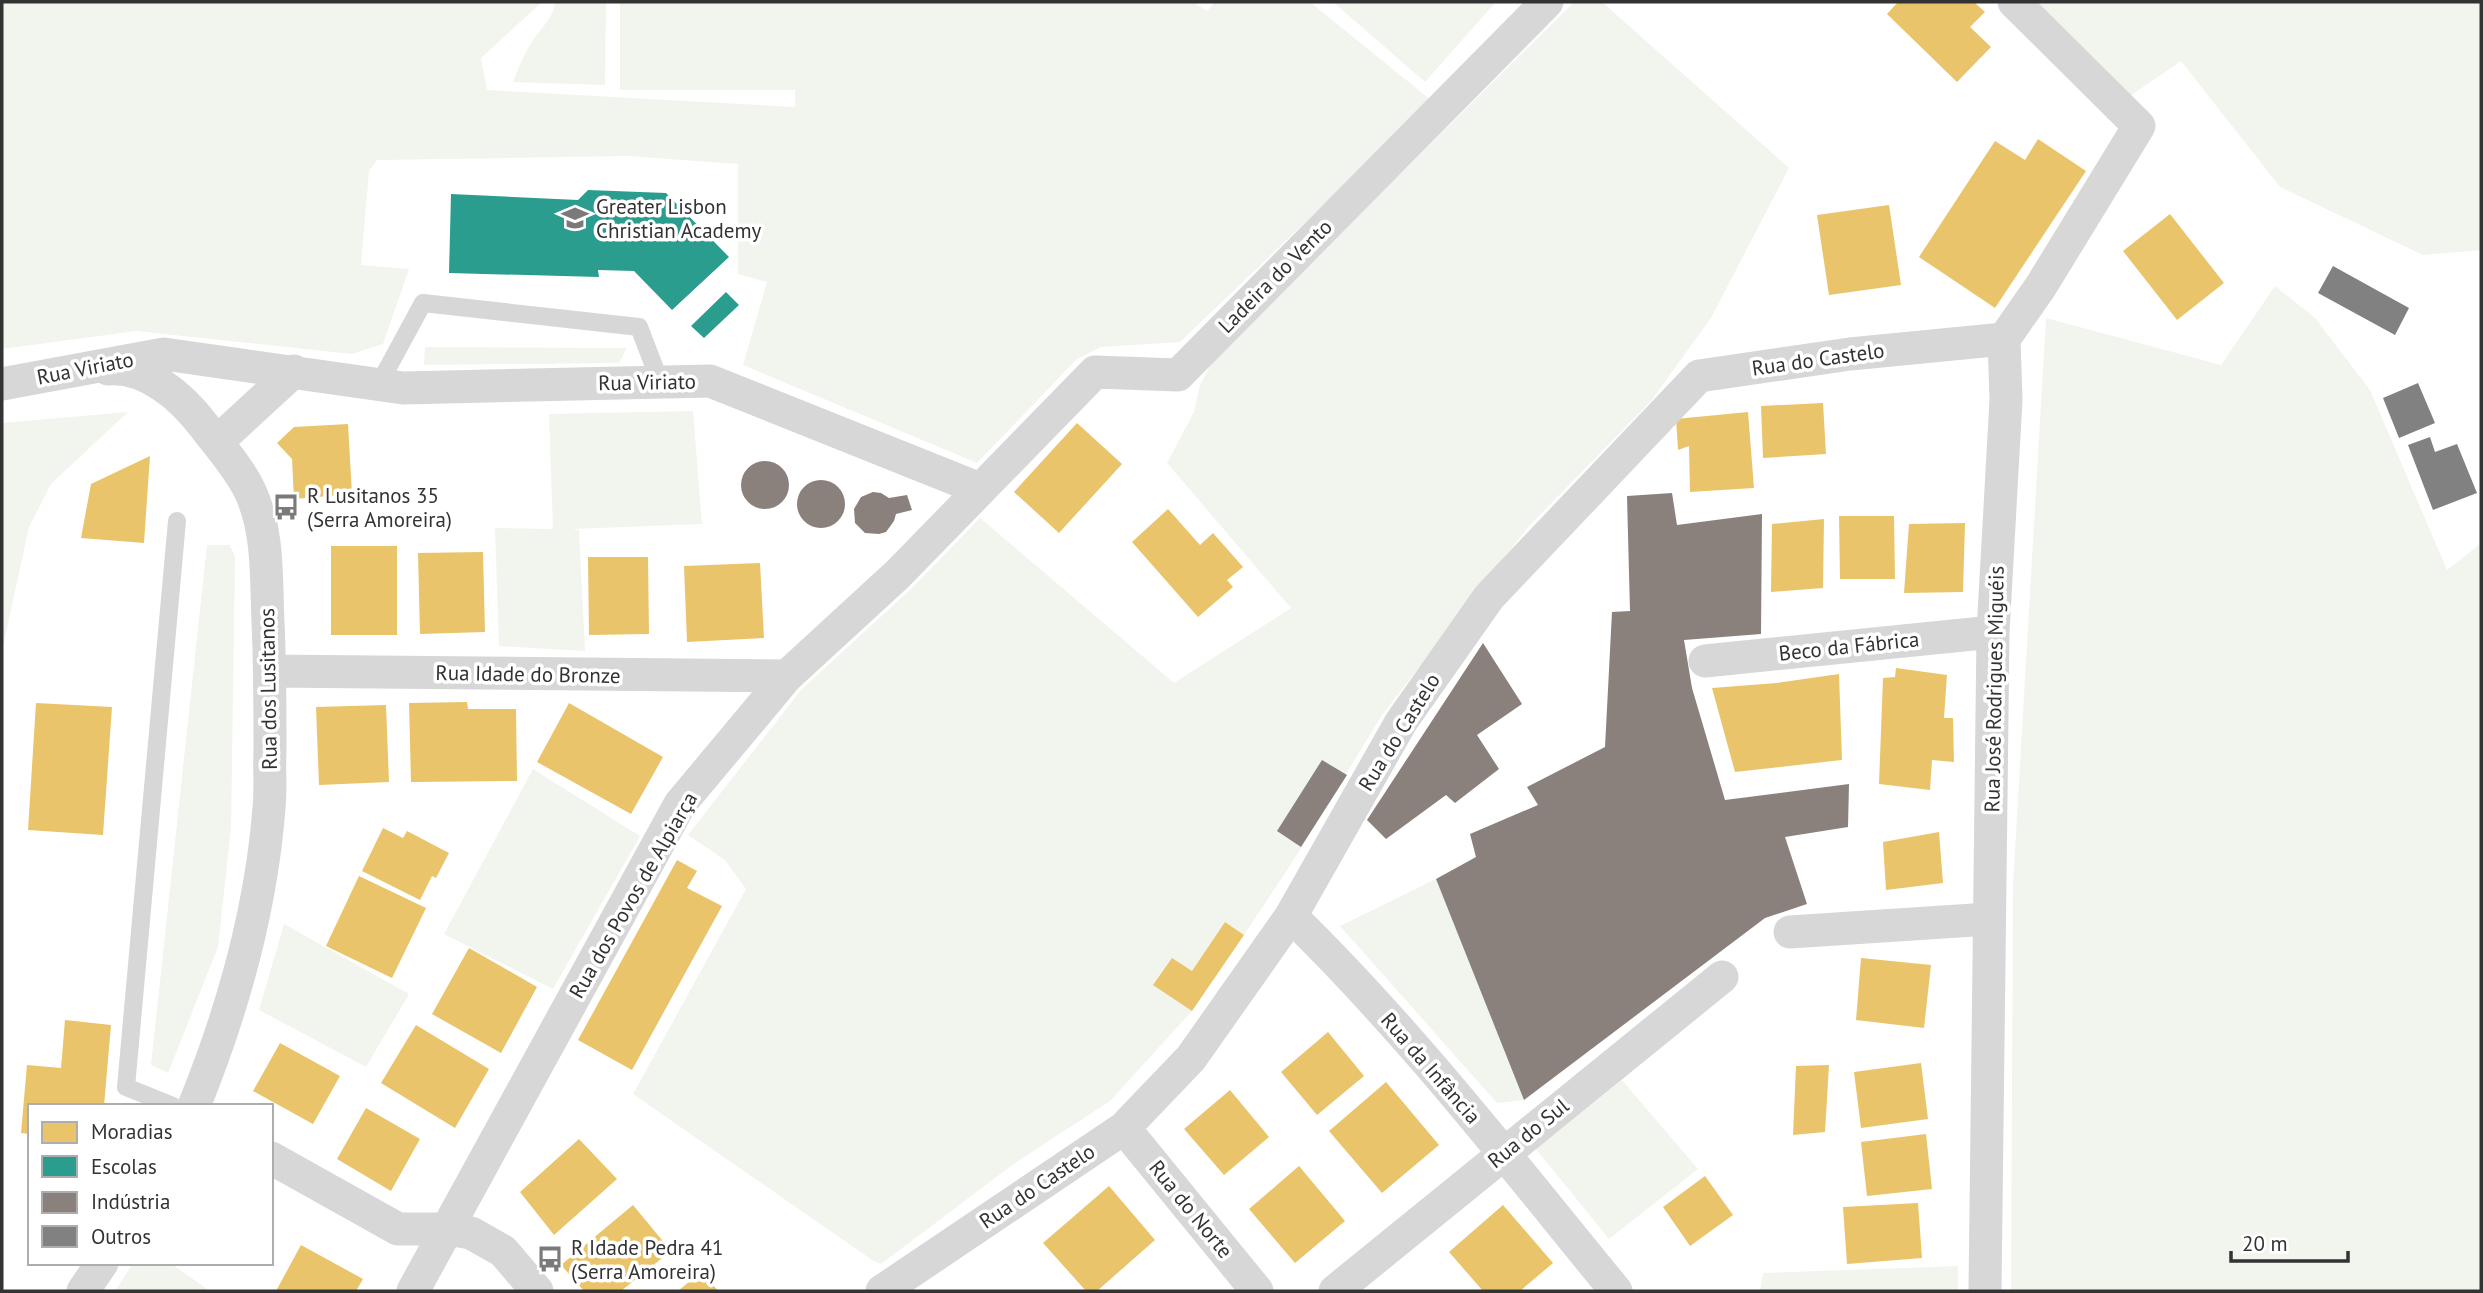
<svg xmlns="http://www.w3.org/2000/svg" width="2483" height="1293" viewBox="0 0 2483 1293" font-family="'PT Sans',sans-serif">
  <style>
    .green { fill: #f1f5ed }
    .homes { fill: #e9c46a }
    .schools { fill: #2a9d8f }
    .industry { fill: #8a817c }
    .building { fill: #818181 }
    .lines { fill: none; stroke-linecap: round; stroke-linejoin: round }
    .service { stroke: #d7d7d7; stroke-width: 18 }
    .minor { stroke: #d7d7d7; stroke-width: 33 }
    .labels { text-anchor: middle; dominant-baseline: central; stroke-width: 7; stroke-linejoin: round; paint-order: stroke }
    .poi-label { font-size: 21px; fill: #333; stroke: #fff; text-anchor: start }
    .street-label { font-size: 21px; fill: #333; stroke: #fff }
  </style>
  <rect width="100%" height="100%" fill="#fff"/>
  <path class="green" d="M2 2H542L481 58 487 90 795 107V90H620V2H1193L1207 11 1215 2H1310L1432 101 1180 342 1101 347 1077 359 977 463 743 365 767 282 738 274V164L628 156 377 160 369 171 361 265 409 269 383 344 352 354 136 331 2 349Z
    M555 2H606L605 85 513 82C519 67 524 54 533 40 543 25 552 21 555 2Z
    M1333 2H1491L1494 4 1425 82Z
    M1574 2H1602L1789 168 1711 318 1651 401 1529 526 1382 715 1293 861 1244 935 1225 922 1174 998 1192 1011 1110 1101 1015 1163 881 1264 872 1260 633 1094 746 889 725 860 688 835 801 690 911 589 980 518 1174 683 1291 608 1167 463 1194 412 1200 385 1215 357Z
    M2033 2H2481V250L2423 255 2280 187 2181 61 2127 98Z
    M2275 286 2315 318 2370 390 2447 570 2480 544 2481 537V1291H2011L2013 885 2046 318 2221 365Z
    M425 347 627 348 619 363 424 365Z
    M693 411 702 524 571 529 579 530 585 651 499 646 495 528 553 529 549 414Z
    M128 412 51 484 29 527 2 651V423Z
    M207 545H230L235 557 231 828 218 947 168 1073 151 1065Z
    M533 769 640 836 553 989 444 934Z
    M1436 879 1524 1100 1497 1103 1340 926Z
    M284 924 409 994 366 1067 259 1010Z
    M1622 1080 1698 1169 1609 1239 1536 1149Z
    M133 1263H170L210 1291H115Z
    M1958 1266V1291H1760L1763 1273Z"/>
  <path class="homes" d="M1898 2H1974L1985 12 1970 27 1991 47 1957 82 1887 14Z
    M2038 139 2086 171 1995 308 1919 257 1995 141 2025 160Z
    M1889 205 1901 285 1829 295 1817 215Z
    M2170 214 2224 283 2177 320 2123 251Z
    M1823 403 1826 454 1763 458 1761 406Z
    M1748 412 1754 488 1690 492 1689 446 1678 450 1676 419Z
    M1077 423 1122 464 1059 533 1014 492Z
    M348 424 352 494 294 499 292 459 277 443 294 427Z
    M150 456 144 543 81 538 91 484Z
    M1168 509 1200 545 1213 533 1243 567 1227 580 1233 587 1198 617 1132 542Z
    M1839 516H1894L1895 579H1840Z
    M1824 519 1823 588 1771 592 1772 524Z
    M1965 523 1963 592 1904 593 1909 524Z
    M331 546H397V635H331Z
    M483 552 485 632 420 634 418 553Z
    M588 557H648L649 634 589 635Z
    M760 563 764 638 687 642 684 566Z
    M1896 668 1947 675 1944 718H1953L1954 762 1932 760 1930 790 1879 784 1883 678 1895 677Z
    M1839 674 1842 760 1735 772 1712 688 1777 683Z
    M467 702 468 709H516L517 781 411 782 409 703Z
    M36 703 112 707 103 835 28 830Z
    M569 703 663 757 631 814 537 762Z
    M386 705 389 782 319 785 316 707Z
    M383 828 403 838 407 831 449 853 436 878 432 876 420 900 362 871Z
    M1939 832 1943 883 1886 890 1883 842Z
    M677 860 697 871 687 888 722 906 632 1070 578 1040Z
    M359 876 426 908 392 978 326 946Z
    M1225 922 1244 935 1192 1011 1153 985 1172 958 1192 971Z
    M469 948 537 987 501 1053 432 1014Z
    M1861 958 1931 965 1924 1028 1856 1020Z
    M65 1020 111 1025 104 1106H30V1134L21 1133 27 1065 61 1068Z
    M416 1025 489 1069 455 1128 381 1083Z
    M1328 1032 1364 1076 1317 1115 1281 1072Z
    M280 1043 340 1076 313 1124 253 1091Z
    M1921 1063 1928 1119 1861 1128 1854 1072Z
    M1829 1065 1825 1132 1793 1135 1796 1066Z
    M1386 1082 1439 1145 1382 1193 1329 1131Z
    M1230 1090 1269 1137 1224 1175 1184 1129Z
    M366 1108 420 1139 391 1191 337 1159Z
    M1926 1134 1932 1189 1867 1196 1861 1142Z
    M579 1139 617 1179 554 1235 520 1192Z
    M1299 1166 1345 1221 1295 1263 1249 1209Z
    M1705 1176 1733 1215 1690 1246 1663 1207Z
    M1109 1186 1155 1240 1097 1291H1086L1043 1243Z
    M1918 1203 1922 1258 1847 1264 1843 1207Z
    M633 1205 671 1251 621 1291H584L561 1265Z
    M1503 1205 1553 1263 1520 1291H1483L1449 1252Z
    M301 1245 363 1279 356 1291H276Z
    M702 1271 718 1291H678Z"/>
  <path class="schools" d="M588 190 666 193 729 257 672 310 634 271 598 270 599 277 449 273 451 194 578 200Z
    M726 292 739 305 704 338 691 326Z"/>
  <path class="industry" d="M741 485a24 24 0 1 1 48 0a24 24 0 1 1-48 0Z
    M797 504a24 24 0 1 1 48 0a24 24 0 1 1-48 0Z
    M873 492 881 493 889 498 907 495 912 510 896 514 894 521 886 532 879 534 865 533 855 523 854 509 861 497Z
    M1672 493 1677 525 1762 514 1761 634 1684 640 1692 688 1725 800 1849 784 1848 827 1785 837 1807 904 1765 918 1524 1100 1436 879 1476 857 1470 834 1538 805 1527 787 1605 747 1612 612 1630 611 1627 496Z
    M1483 643 1522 704 1477 735 1499 769 1455 803 1446 795 1386 839 1367 820Z
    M1322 760 1347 775 1301 847 1277 831Z"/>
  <path class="building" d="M2333 266 2409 308 2395 335 2318 293Z
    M2418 383 2435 423 2399 438 2383 398Z
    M2430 437 2435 452 2457 444 2477 493 2433 510 2408 445Z"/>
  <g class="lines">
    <path class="service" d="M379 384 423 303 639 327 660 382
      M173 1106 126 1087 177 521"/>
    <path class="minor" d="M108 369C147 366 182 397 204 426 220 447 239 468 250 491 269 531 266 580 268 622 270 665 270 707 270 750 269 769 271 789 269 808 261 911 233 1010 194 1106
      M2 384 164 354 403 388 710 381 980 489
      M217 442 294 371
      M1705 661 1993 632
      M270 671 787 676
      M1291 916C1410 1032 1511 1163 1616 1291
      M1790 932 1989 919
      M1124 1128 1257 1291
      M271 1158 398 1229H447L471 1233 503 1251 537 1291
      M83 1291 102 1263
      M413 1291 680 804 787 676 898 574 1095 372 1178 375 1547 2
      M882 1291 1124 1128 1191 1058 1291 916 1401 722 1489 597 1699 376 1850 354 2004 339
      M1335 1291 1722 977
      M1985 1291 1993 632 2006 400 2004 339 2041 286 2139 126 2014 2"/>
  </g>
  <defs>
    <g id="school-bare" transform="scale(2.1)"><path d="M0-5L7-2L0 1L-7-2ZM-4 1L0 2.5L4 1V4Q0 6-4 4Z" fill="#7a7a7a" stroke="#fff" stroke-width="2.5" paint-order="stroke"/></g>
    <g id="bus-bare" transform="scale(2.1)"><path d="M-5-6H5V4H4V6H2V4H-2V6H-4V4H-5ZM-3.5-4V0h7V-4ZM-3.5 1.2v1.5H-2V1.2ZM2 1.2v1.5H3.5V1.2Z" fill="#7a7a7a" stroke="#fff" stroke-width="2.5" paint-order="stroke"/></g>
  </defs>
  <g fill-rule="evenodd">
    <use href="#school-bare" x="575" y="218"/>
    <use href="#bus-bare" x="286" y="507"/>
    <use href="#bus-bare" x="550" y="1259"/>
  </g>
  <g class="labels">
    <g class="poi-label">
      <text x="596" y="206">Greater Lisbon<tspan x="596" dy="24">Christian Academy</tspan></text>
      <text x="307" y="495">R Lusitanos 35<tspan x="307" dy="24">(Serra Amoreira)</tspan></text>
      <text x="571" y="1247">R Idade Pedra 41<tspan x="571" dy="24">(Serra Amoreira)</tspan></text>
    </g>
    <g class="street-label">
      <text transform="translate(1275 276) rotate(-45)">Ladeira do Vento</text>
      <text transform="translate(1818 359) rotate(-8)">Rua do Castelo</text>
      <text transform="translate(85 368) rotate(-11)">Rua Viriato</text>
      <text transform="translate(647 382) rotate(-1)">Rua Viriato</text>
      <text transform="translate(1849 646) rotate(-6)">Beco da Fábrica</text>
      <text transform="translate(528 674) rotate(1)">Rua Idade do Bronze</text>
      <text transform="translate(268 689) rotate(-91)">Rua dos Lusitanos</text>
      <text transform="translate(1994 689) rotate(-89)">Rua José Rodrigues Miguéis</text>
      <text transform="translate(1399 732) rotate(-58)">Rua do Castelo</text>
      <text transform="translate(633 895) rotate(-60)">Rua dos Povos de Alpiarça</text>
      <text transform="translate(1431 1068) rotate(49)">Rua da Infância</text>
      <text transform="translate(1528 1133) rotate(-39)">Rua do Sul</text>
      <text transform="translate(1037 1186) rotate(-34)">Rua do Castelo</text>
      <text transform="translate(1191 1209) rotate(51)">Rua do Norte</text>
    </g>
  </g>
  <rect width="2483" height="1293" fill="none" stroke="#333333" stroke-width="7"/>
  <rect x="28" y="1104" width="245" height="161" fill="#ffffff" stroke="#adadad" stroke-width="2"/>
  <rect x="42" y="1122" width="35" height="21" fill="#e9c46a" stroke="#adadad" stroke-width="2"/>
  <text x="91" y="1139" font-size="21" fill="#333333">Moradias</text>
  <rect x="42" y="1156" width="35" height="21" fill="#2a9d8f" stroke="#adadad" stroke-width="2"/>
  <text x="91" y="1174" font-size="21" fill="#333333">Escolas</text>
  <rect x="42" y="1192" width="35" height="21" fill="#8a817c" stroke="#adadad" stroke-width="2"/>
  <text x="91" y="1209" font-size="21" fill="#333333">Indústria</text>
  <rect x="42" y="1226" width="35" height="21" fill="#818181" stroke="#adadad" stroke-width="2"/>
  <text x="91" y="1244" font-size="21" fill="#333333">Outros</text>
  <path d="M2231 1251v10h117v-10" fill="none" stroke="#333333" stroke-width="3.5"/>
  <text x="2242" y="1251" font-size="21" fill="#333333" stroke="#ffffff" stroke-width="5" paint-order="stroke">20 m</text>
</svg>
